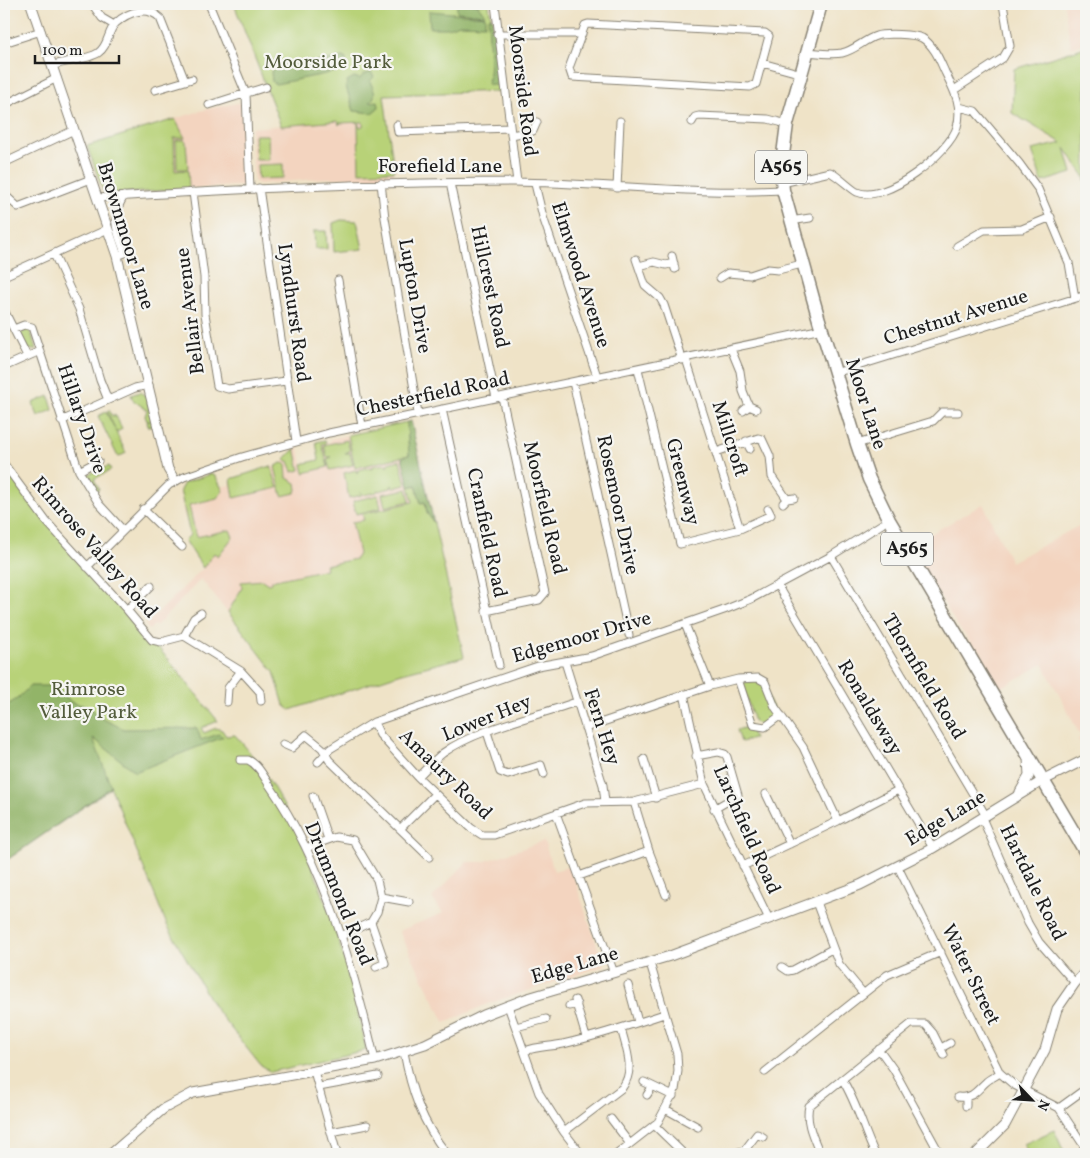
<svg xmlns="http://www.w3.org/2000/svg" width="1090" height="1158" viewBox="0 0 1090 1158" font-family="Vollkorn,serif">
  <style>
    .built { fill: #f3d4bf }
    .green { fill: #b8d278; stroke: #6a774a }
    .forest { fill: #92b468; stroke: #576842 }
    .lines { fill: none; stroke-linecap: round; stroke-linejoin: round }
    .street-casing { stroke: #868072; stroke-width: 9 }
    .secondary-casing { stroke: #868072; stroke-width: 11 }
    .highway-casing { stroke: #868072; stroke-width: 15 }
    .street { stroke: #fff; stroke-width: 7 }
    .secondary { stroke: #fff; stroke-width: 9 }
    .highway { stroke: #fff; stroke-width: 12 }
    .labels { text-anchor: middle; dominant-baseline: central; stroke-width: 4.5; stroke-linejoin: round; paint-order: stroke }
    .shield { fill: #f6f6f2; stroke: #5d5d5c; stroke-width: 1 }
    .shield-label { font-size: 19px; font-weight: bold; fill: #1c1c1c }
    .park-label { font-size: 20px; fill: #535c3c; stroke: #f6f6f2 }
    .street-label { font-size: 20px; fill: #1c1c1c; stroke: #f6f6f2 }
  </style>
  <rect width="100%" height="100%" fill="#f6f6f2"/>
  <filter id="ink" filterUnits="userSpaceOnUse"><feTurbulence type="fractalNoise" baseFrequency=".02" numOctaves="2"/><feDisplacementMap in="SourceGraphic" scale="10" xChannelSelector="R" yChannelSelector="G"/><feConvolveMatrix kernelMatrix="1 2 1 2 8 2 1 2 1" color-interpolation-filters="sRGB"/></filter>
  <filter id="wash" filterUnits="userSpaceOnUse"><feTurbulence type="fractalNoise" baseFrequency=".0096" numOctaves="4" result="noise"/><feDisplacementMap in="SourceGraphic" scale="20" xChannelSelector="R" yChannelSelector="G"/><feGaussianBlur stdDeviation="1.12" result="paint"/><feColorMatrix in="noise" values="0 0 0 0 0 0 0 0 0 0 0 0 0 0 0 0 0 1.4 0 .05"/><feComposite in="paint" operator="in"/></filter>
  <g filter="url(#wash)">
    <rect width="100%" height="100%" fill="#efe3c7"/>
    <path class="built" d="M1064 4H1086V43L1071 47Z
      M243 102 246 185 111 194 103 191 87 146 207 109Z
      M386 117 395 179 326 178 259 184 254 181 251 128Z
      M411 421 464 657 402 673 290 710 284 705 277 678 266 661 201 579 156 626 154 625 149 630 144 623 147 624 203 568 184 514 180 490 184 483 211 474 216 477 220 487 230 485 231 479 271 466 274 468 283 463 294 448 298 446 302 464 319 460 316 442 325 440 326 443 330 442 331 439Z
      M983 504 1011 562 1086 522V753L1078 739 1081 737 1043 664 995 691 985 673 981 661 966 636 958 627 910 546Z
      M544 841 554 871 570 866 604 966 487 1004 445 1023 399 931 443 913 432 898 467 862H483Z"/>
    <path class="green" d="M234 4H489L501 91 384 95 394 171 359 172 358 123 360 127 363 126V122L340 123 339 125 338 121 281 126Z
      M1086 47V185L1084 176 1065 148 1072 173 1042 182 1032 150 1062 143 1012 113 1014 69Z
      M175 119 185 138H174L175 171 188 170 189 189 111 194 103 191 87 146Z
      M254 135H268L269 160H256Z
      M176 140H185L186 142 188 169H177Z
      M283 164V178L258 179 257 165Z
      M341 220 357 221 363 249 334 252 333 223Z
      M314 231H326L327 249H315Z
      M22 328 30 329 36 349 35 350 26 349 18 331Z
      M140 392 147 397 153 426H148L147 422 150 421H147L145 416 147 410 133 400 131 395Z
      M49 396 53 410 38 416 33 403Z
      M109 410 112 416 115 414 114 417 116 416 122 429 117 432 115 430 126 453 118 457 98 416 106 412 115 429 107 411Z
      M407 422 409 455 355 468 348 435Z
      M325 440 326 443 322 444 328 467 304 473 302 464 319 460 316 442Z
      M347 440 350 451 345 453H350L353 465 330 470 327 459 332 457H327L324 445Z
      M295 448 300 470 293 472 289 461H286L285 459Z
      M400 460 406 485 393 488 392 485 391 488 379 491 378 489 377 492 364 495 361 492 362 495 349 498 344 473 356 470 357 473 358 470 371 467 372 470 373 466 385 464 388 466V463Z
      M281 463 286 464 287 478 296 483 297 490 295 493 282 496 275 467Z
      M109 466 111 470 94 479 99 489 96 492 86 475Z
      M271 466 278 488 234 498 231 479Z
      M4 468 148 642 157 646 218 721 201 728 204 733 216 728 222 730 226 736 235 735C302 807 348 954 366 1050L271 1072 261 1066 214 1007 167 925 111 788 4 862Z
      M211 474 216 477 223 491 217 498 189 505 196 537 230 530 233 537 218 556 214 553 203 568 185 540 190 535 180 490 184 483Z
      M416 485 421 503 425 502 427 513 434 523 464 657 402 673 290 710 284 705 274 672 228 612 242 588 241 582 262 580 268 584 271 583V581L326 569 325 565 356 559 359 554 352 522 364 520 362 514 413 502 409 487Z
      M407 489 410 501 385 507 382 494Z
      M378 495 381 508 356 514 353 501Z
      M745 680 761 682 776 715 765 725 754 722 742 683Z
      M750 726 754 739 741 742 737 730Z
      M1054 1130 1065 1154H1028L1024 1144Z"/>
    <path class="forest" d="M457 4H477L485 15 457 12Z
      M429 11 485 16V25L460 24 447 28H430Z
      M488 17H492L500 86 488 84 490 62Z
      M342 57 346 59 345 70 276 84 272 82 271 71 284 61 301 65Z
      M371 72 374 77 370 81C373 89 378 95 370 102L378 101 379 107 372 113 354 111 346 87 347 81 354 77 360 79 363 75Z
      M411 421 434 523 427 513 425 502 421 503 416 485 409 487 402 457 409 455 407 422Z
      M30 686H56L71 702 89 707 105 720 124 729 197 728 201 740 219 734 223 737 135 772 93 738 111 787 4 862V707L17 699Z"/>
  </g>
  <g filter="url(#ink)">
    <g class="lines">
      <g class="street-casing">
        <path id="street" d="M92 4 102 18 114 25
          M209 4 246 94 250 189
          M495 4 517 182
          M796 4 820 7
          M588 24 765 33 769 36 756 84 750 87 572 77 569 68 585 25Z
          M497 34H582
          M4 43 41 31
          M762 63 802 74
          M54 65C66 61 89 59 98 53 109 46 107 31 116 23 129 11 148 6 160 18L185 81
          M155 90 192 79
          M954 90 1003 58 1010 46 1003 4
          M4 105 57 78
          M209 105 266 87
          M959 107 975 111 1019 163 1038 189 1069 263 1075 298
          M692 122 695 117 699 116 768 119 787 124
          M397 125 398 132 510 128
          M511 135 533 131 537 122
          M4 163 74 130
          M381 183 385 218 418 413
          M450 183 496 398
          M782 183 830 172C838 176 852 190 857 192 885 205 950 152 957 127 963 106 954 90 945 72 940 61 934 45 922 38 914 34 884 33 876 36 864 40 855 50 842 53 832 55 818 53 808 52
          M535 184 543 217 597 376
          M259 188 296 441
          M617 188 620 121
          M193 192 204 277 205 314 217 386 228 389 286 381
          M4 194 18 207 91 179
          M97 198C236 189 375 182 514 182 604 183 693 195 783 190
          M790 221 810 218
          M957 246 984 230 1022 229 1051 217
          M54 254 79 309 100 380 108 400
          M117 256 125 253C116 229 110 219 124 196
          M672 256 675 269
          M636 259 645 285 660 298 664 305 682 360
          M639 266 654 262 666 265 674 263
          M4 276 108 229
          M720 278 728 273 750 275 768 269 778 270 802 264
          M338 280 362 426
          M4 310 27 356
          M14 329 24 325 32 327 79 471 99 504 123 530
          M731 349 740 371 743 391 749 406
          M686 359 740 529
          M4 367 40 351
          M638 369 680 544 740 529 771 515 768 509
          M835 373 1086 295
          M573 382 629 635
          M442 409 499 665
          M743 411 749 406 756 409
          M61 421 135 388 149 385
          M746 441 750 449
          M857 444 933 421 942 412H958
          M716 452 758 438 762 439 770 456 772 477 787 499
          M4 464 46 521 127 610 152 640 161 642 184 636 241 671 228 688 227 702
          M79 471 98 461
          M783 503 787 499 794 498
          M143 509 182 547
          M831 556 986 816
          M87 567 169 485 184 477 242 457 329 433 822 329
          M777 585 933 848
          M127 610 151 586
          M486 611 539 600 545 593 502 397
          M685 624 710 686
          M184 636 194 618 201 613
          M565 662 603 785 605 802
          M241 671 260 692 261 701
          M738 679 753 725 765 727 781 715
          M684 694 704 784 769 919
          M374 722 380 735 418 777 471 828 482 835H494L585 803 634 802 704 784
          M585 728 710 686 738 679 758 678 765 682 775 707 803 747 838 821
          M487 732 500 772 508 775 541 765 544 774
          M283 744 292 748 306 735 322 748 329 760 429 857
          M696 756 718 752 725 754 727 757 738 795 714 809
          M644 759 656 798
          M240 760H248C258 764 264 777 270 786 325 865 353 967 375 1060
          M318 762 330 749 374 722 538 666 592 656 724 610 751 599 831 556 882 524
          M418 777C426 769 434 760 443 753 476 729 537 716 576 702
          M766 794 790 844
          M313 796 328 839
          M634 802 649 851 666 895
          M556 813 614 973
          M982 818 1028 923 1039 942 1075 983
          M400 829 435 794
          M306 848 336 837 353 840 377 880 381 897 377 912 371 922 341 936
          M743 866 838 821 898 790
          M898 867 1000 1073 1014 1085 1059 1108 1086 1149
          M579 876 649 851
          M381 897 409 902
          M816 902 839 964 863 993
          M371 922 385 963 376 967
          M782 967 788 971 793 970 832 949
          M628 985 638 1022
          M575 1000 586 1037
          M508 1006 539 1093 564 1132 622 1088C636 1069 626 1049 621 1028
          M569 1006 577 1004
          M516 1027 546 1019
          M941 1048 950 1043
          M879 1049 894 1070 940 1154
          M525 1051C538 1046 549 1047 563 1044 597 1036 631 1025 664 1014
          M404 1052C411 1091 422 1123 447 1154
          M314 1071 337 1154
          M765 1072 887 975 941 952
          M842 1079C857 1103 863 1129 875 1154
          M644 1082 673 1096
          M319 1087 378 1076
          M647 1095 652 1087
          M958 1097C973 1099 977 1090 986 1082 990 1078 996 1076 1000 1073
          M966 1097V1106
          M1059 1108 1081 1092 1086 1093
          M667 1110 698 1127
          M611 1119 630 1144
          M654 1125 684 1154
          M331 1132 367 1125
          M564 1132 581 1154
          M351 1154 354 1153
          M617 1154 658 1122 675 1090 678 1071 677 1054 650 963
          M730 1154 744 1151
          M749 1154 744 1151 757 1134 763 1137
          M820 1154C814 1139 805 1122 809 1106L911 1024H925L933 1033 944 1055"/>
      </g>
      <g class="secondary-casing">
        <path id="secondary" d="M31 4 117 256 168 469 175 481
          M1020 792 1029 776 1028 758
          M111 1154 163 1109 193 1093 375 1060 425 1044 484 1015 528 998 670 956 860 885 933 848 1042 781 1086 759
          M976 1154 1005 1125 1045 1050 1057 1009 1075 983 1086 971"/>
      </g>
      <g class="highway-casing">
        <path id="highway" d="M821 4 787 124 781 170 783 190 819 320 857 444 869 479 889 520 1086 853"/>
      </g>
      <use href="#street" class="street"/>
      <use href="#secondary" class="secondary"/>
      <use href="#highway" class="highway"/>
    </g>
  </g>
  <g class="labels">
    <g class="shield">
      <rect x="755" y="150.5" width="52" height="33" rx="4"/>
      <rect x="881" y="532.5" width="52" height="33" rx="4"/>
    </g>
    <g class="shield-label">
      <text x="781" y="167">A565</text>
      <text x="907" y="549">A565</text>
    </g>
    <g class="park-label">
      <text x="328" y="63">Moorside Park</text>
      <text x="88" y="690">Rimrose<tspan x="88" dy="23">Valley Park</tspan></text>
    </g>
    <g class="street-label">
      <text transform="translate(522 91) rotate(83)">Moorside Road</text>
      <text x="440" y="167">Forefield Lane</text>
      <text transform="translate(125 236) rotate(73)">Brownmoor Lane</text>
      <text transform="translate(580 275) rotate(72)">Elmwood Avenue</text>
      <text transform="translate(489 287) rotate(78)">Hillcrest Road</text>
      <text transform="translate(414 296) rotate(80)">Lupton Drive</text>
      <text transform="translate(191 311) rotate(-97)">Bellair Avenue</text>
      <text transform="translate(293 313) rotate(82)">Lyndhurst Road</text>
      <text transform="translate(956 318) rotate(-17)">Chestnut Avenue</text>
      <text transform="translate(433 395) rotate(-12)">Chesterfield Road</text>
      <text transform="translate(865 404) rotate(72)">Moor Lane</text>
      <text transform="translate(81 419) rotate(71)">Hillary Drive</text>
      <text transform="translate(729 439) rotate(72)">Millcroft</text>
      <text transform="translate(682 482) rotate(76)">Greenway</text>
      <text transform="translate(617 505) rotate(78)">Rosemoor Drive</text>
      <text transform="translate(544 508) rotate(77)">Moorfield Road</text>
      <text transform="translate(486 533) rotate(78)">Cranfield Road</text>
      <text transform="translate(94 548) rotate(49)">Rimrose Valley Road</text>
      <text transform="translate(582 638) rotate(-16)">Edgemoor Drive</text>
      <text transform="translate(923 677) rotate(59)">Thornfield Road</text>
      <text transform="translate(869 708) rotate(59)">Ronaldsway</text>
      <text transform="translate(487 719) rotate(-22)">Lower Hey</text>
      <text transform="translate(601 727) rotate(72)">Fern Hey</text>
      <text transform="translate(445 775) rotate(44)">Amaury Road</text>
      <text transform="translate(946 819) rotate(-31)">Edge Lane</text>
      <text transform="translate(746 830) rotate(66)">Larchfield Road</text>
      <text transform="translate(1032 883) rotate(64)">Hartdale Road</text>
      <text transform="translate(338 894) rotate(68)">Drummond Road</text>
      <text transform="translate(575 966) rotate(-16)">Edge Lane</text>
      <text transform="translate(970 975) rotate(64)">Water Street</text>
    </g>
  </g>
  <rect width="1090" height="1158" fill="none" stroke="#f6f6f2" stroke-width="20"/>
  <g transform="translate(1032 1100) rotate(115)" stroke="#f6f6f2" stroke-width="4" paint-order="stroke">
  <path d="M0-4L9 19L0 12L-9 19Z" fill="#1c1c1c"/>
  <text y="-8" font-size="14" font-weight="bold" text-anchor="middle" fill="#1c1c1c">N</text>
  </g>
  <path d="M35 55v8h84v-8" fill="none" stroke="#1c1c1c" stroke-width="2.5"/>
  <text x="42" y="55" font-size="15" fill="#1c1c1c" stroke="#f6f6f2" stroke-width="4" paint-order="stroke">100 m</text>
</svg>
